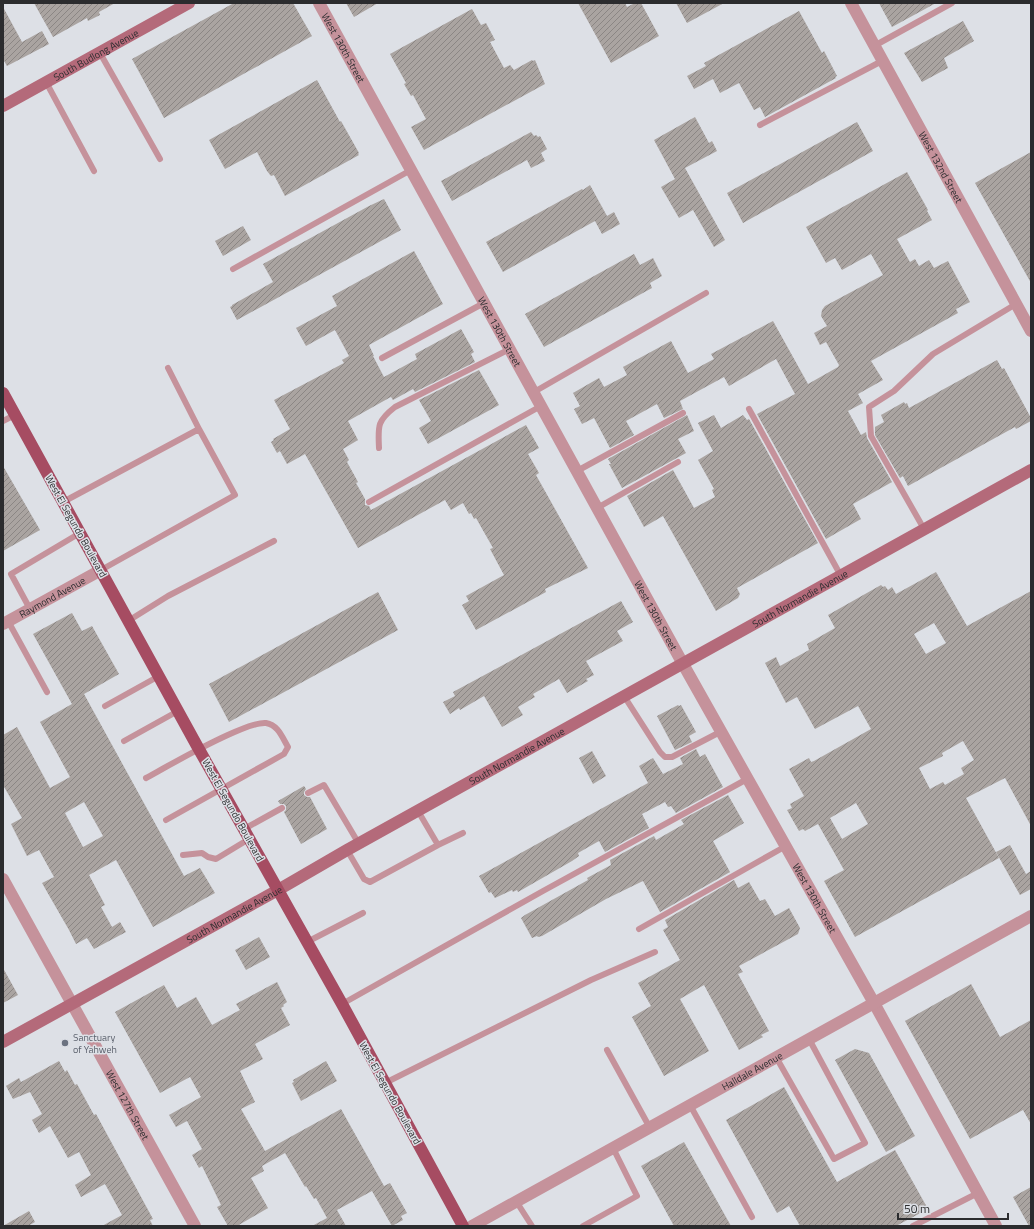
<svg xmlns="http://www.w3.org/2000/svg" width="1034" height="1229" viewBox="0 0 1034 1229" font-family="'Titillium Web',sans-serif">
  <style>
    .building { fill: url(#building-hatch); fill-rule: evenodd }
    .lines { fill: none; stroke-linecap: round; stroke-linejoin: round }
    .lane { stroke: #c5929b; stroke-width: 6 }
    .street { stroke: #c5929b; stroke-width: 12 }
    .secondary { stroke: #b46a7a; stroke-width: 12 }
    .primary { stroke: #a64c62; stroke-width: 12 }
    .worship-dot { fill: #6b7280; stroke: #dde0e6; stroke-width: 1.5 }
    .labels { text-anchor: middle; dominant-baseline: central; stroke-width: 3; stroke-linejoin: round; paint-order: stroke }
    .street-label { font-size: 10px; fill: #2b2c2e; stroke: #dde0e6 }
    .worship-label { font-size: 10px; fill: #5b616d; stroke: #dde0e6; text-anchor: start }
  </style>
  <defs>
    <pattern id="building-hatch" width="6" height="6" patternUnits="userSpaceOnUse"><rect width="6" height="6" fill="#aaa4a1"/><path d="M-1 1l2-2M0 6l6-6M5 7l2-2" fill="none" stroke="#8b8684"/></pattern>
  </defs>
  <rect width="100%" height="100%" fill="#dde0e6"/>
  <path class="building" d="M34 3H115L99 12 100 15 88 21 87 18 53 37Z
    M234 3H293L312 36 164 118 132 59Z
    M346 3H378L354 17Z
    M578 3H625L627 7 635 3H641L659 36 611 63Z
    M676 3H724L687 23Z
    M879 3H936L892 27Z
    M3 7 22 42 42 31 49 44 7 66 3 59Z
    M472 9 481 25 486 23 495 40 490 42 504 68 510 65 514 70 532 60 533 61 535 60 545 84 424 150 411 127 426 119 413 95 411 96 404 84 406 83 390 54Z
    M799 11 822 53 824 51 837 76 835 77 836 78 765 117 760 107 754 110 739 83 720 93 713 79 694 89 687 76 706 66 704 63Z
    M963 21 974 41 944 58 948 68 922 82 904 53Z
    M317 80 340 122 341 121 359 153 358 154 359 155 285 196 274 175 271 176 267 171 257 152 225 169 209 140Z
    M695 117 709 143 712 141 717 151 685 168 725 240 714 247 693 210 679 218 661 187 675 179 654 140Z
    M857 122 873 151 743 223 727 193Z
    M531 132 534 136 536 135 538 137 540 136 547 149 541 153 545 161 531 168 527 160 452 201 441 181Z
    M1031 152V283L975 183Z
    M907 172 928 210 927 211 932 220 897 239 910 262 915 259 919 266 929 260 934 268 948 261 970 302 956 309 958 313 871 361 883 380 858 394 863 403 848 411 861 435 866 432 867 438 892 482 853 504 861 519 826 539 757 414 795 394 776 359 729 386 724 377 680 401 683 409 664 418 657 404 626 421 634 435 610 448 594 418 582 424 574 409 580 406 573 393 599 378 604 387 627 375 623 367 671 341 688 373 714 359 711 354 773 321 808 384 838 367 839 365 826 342 820 345 814 333 827 326 821 316 822 310 825 306 883 275 871 254 842 270 835 258 826 263 806 227Z
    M590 185 607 216 614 212 620 224 602 234 595 221 503 272 486 242 582 189 583 190Z
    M384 199 401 230 237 320 230 307 232 306V305L273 282 263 264 369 206Z
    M243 226 251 240 223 256 215 241Z
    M414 251 443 304 369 345 374 356H373L384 377 417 359 415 354 461 329 474 352 471 354 475 362 415 392 413 389 393 400 391 397 389 398 348 421 358 440 343 449 349 460 347 462 358 482 356 483 365 499V505L369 506 371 510 526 425 539 448 528 454 539 473 536 475 588 568 545 589 546 592 476 630 462 605 469 601 466 596 504 575 490 549 493 548 476 518 474 519 471 513 469 514 463 503 451 510 445 500 358 548 305 454 287 464 280 451 277 453 271 442 274 440 273 439 290 429 274 400 344 363 342 360 349 356 335 330 306 346 296 328 337 306 332 296Z
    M634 254 640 265 653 258 662 276 650 283 652 288 544 347 525 314Z
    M997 360 1002 369 1004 368 1031 418V421L1016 429 1015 427 908 486 903 476 900 478 875 435V427L884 422 881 415 904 402 905 404 907 403 909 408Z
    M479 370 499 405 428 444 419 428 431 421 419 400Z
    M687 415 694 431 678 439 686 453 622 488 609 464H611L608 459Z
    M714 415 721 428 743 415 747 420 749 419 818 543 737 588 740 594 738 598 716 611 663 516 644 527 627 496 673 470 694 508 715 497 712 490 714 489 698 460 713 451 698 423Z
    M3 466 40 530 3 551Z
    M936 572 967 626 1031 591V826L1005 778 966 798 999 858 855 937 824 881 844 870 818 824 805 831 803 829 799 831 787 810 792 808 790 804 804 796 789 769 809 758 811 762 814 761 871 729 858 706 815 729 797 697 786 703 765 663 776 657 780 666 809 650 807 644 835 628 828 615 881 585 883 587 885 586 888 590 892 587 896 594ZM934 623 946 643 926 654 914 634ZM963 741 974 760 961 768 964 774 945 785 943 782 930 789 919 768 943 756 942 753ZM856 803 868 824 842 839 830 818Z
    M378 592 398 630 229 722 209 684Z
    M621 601 633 622 617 631 623 641 586 661 594 675 586 679 588 681 567 693 559 679 533 694 535 697 518 707 523 715 502 727 484 696 460 710 459 708 450 714 443 702 455 696 453 692Z
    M72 613 82 631 92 626 119 674 84 694 184 876 200 868 215 893 153 927 116 860 89 875 105 905 101 907 112 927 120 922 126 932 94 949 87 938 76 944 69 930 50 897 42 883 54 877 39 850 27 856 11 824 22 818 3 785V735L17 727 50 788 70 777 40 722 72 704 33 634ZM84 802 103 836 83 847 65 813Z
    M678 705 679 706 681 705 696 732 689 736 692 742 675 750 657 716Z
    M696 749 700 757 705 754 723 787 676 813 671 806 668 807 665 802 642 814 649 828 605 852 599 841 578 853 579 856 572 861 518 892 517 890 513 892 512 890 495 898 491 892 489 893 479 876 648 783 639 766 653 758 663 774 683 764 680 758Z
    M592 751 606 776 593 784 579 758Z
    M304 786 306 789 304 792V795L307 797H310L327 829 301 844 284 812 286 810V806L284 804H280L278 801Z
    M728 795 744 823 713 841 730 872 660 912 643 881 606 899 542 936 538 937 537 936 532 938 521 918 525 915 588 880 587 878 611 865 610 860 654 836 656 840 684 824 681 820Z
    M1010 845 1026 874 1031 871V889L1020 895 996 852Z
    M734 880 738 888 749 882 760 901 765 899 775 916 789 908 800 928 798 934 739 966 743 972 738 974 769 1031 761 1035 763 1037 739 1050 704 985 680 999 709 1051 664 1076 632 1017 651 1006 638 983 680 960 663 930 668 927 665 920Z
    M259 937 270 957 246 970 235 950Z
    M3 968 18 995 3 1003Z
    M277 982 287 1002 283 1005 284 1006 281 1008 290 1025 255 1044 263 1059 240 1071 255 1102 241 1109 265 1151 341 1109 384 1186 390 1183 407 1213 401 1216 403 1220 392 1226 372 1191 337 1210 346 1226H312L327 1218 316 1198 314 1199 306 1186 305 1187 285 1153 262 1166 264 1171 251 1178 268 1208 237 1226H228L217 1207 221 1205 202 1166 199 1168 192 1155 202 1149 187 1121 176 1127 169 1115 201 1097 190 1077 160 1093 115 1012 164 985 177 1008 196 997 212 1025 240 1010 236 1004Z
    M971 984 1000 1037 1031 1020V1124L1023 1110 970 1139 905 1021Z
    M855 1049 869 1053 915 1136 886 1152 835 1060Z
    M59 1061 65 1072 67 1070 75 1085 77 1084 94 1115 96 1114 153 1219 150 1220 153 1226H102L122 1215 105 1184 81 1197 75 1185 91 1175 79 1152 68 1158 50 1126 39 1133 32 1120 42 1114 30 1092 13 1099 6 1086 19 1078 21 1082Z
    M326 1061 337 1081 301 1101 292 1083 294 1082 293 1080Z
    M784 1087 837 1182 895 1150 928 1209 896 1226H800L789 1206 777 1213 726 1120Z
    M684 1142 731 1226H674L641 1166Z
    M1031 1187V1226H1029L1013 1197Z
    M29 1211 35 1222 28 1226H3Z"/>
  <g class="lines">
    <path class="lane" d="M874 46 952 3
      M100 53 160 159
      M46 82 94 171
      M760 125 882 61
      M233 269 411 170
      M382 358 484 303
      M168 368 199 429
      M534 392 706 293
      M749 409 841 576
      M3 421 15 415
      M379 448C378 426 377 421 395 407L510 349
      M577 471 683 413
      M63 502 199 429 235 495 101 570
      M369 502 541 406
      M597 508 678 462
      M924 529 871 436 869 407 894 391 933 354 1016 304
      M30 609 11 574 80 533
      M8 621 47 692
      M128 621 168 596 274 541
      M624 696 660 752 665 757H672L722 731
      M105 706 159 676
      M124 741 178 711
      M146 778C168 766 245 721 266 723 278 725 282 737 288 747L284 754 166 820
      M308 793 324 785 359 844
      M244 829 282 808
      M438 845 463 833
      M347 850 364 879 370 882 438 845 418 811
      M183 855 202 853 208 857 216 859 249 839
      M639 929 786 846
      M307 942 363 913
      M342 1004 543 891 749 778
      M607 1050 650 1128
      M776 1057 834 1159 865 1143 809 1039
      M385 1083 591 980 655 952
      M690 1105 752 1217
      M516 1201 532 1226
      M583 1226 637 1196 613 1148
      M913 1226 978 1193"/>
    <g class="street">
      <path id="s1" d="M319 3 683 664 874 1003 996 1226"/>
      <path id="s2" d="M851 3 1031 331"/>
      <path id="s3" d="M3 624 101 570"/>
      <path id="s4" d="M3 879 195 1226"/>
      <path id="s5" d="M472 1226 1031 916"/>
    </g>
    <g class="secondary">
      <path id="s6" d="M3 106 189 3"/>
      <path id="s7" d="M3 1042 278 890 347 850 1031 470"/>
    </g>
    <path class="primary" d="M3 393 196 744 342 1004 463 1226"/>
  </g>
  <circle class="worship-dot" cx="65" cy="1043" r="4"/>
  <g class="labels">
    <g class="street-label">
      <text stroke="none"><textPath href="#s1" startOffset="51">West 130th Street</textPath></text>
      <text stroke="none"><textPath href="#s6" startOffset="106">South Budlong Avenue</textPath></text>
      <text stroke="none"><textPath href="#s2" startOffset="187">West 132nd Street</textPath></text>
      <text stroke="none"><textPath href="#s1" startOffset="375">West 130th Street</textPath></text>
      <text transform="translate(76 526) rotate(61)">West El Segundo Boulevard</text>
      <text stroke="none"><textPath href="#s3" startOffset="56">Raymond Avenue</textPath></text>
      <text stroke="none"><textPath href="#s7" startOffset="912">South Normandie Avenue</textPath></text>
      <text stroke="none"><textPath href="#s1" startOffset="699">West 130th Street</textPath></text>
      <text stroke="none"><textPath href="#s7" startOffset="588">South Normandie Avenue</textPath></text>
      <text transform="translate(233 810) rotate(61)">West El Segundo Boulevard</text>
      <text stroke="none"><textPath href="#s1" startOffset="1023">West 130th Street</textPath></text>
      <text stroke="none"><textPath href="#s7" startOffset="264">South Normandie Avenue</textPath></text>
      <text stroke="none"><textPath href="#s5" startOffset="320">Halldale Avenue</textPath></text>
      <text transform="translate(390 1093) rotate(61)">West El Segundo Boulevard</text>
      <text stroke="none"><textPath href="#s4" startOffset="258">West 127th Street</textPath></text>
    </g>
    <g class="worship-label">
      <text x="73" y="1037">Sanctuary<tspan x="73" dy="12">of Yahweh</tspan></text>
    </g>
  </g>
  <rect width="1034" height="1229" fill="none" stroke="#2b2c2e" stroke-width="8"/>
  <path d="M898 1213v6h110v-6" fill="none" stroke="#2b2c2e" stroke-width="2"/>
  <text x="904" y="1213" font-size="12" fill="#2b2c2e" stroke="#dde0e6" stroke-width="3" paint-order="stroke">50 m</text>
</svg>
